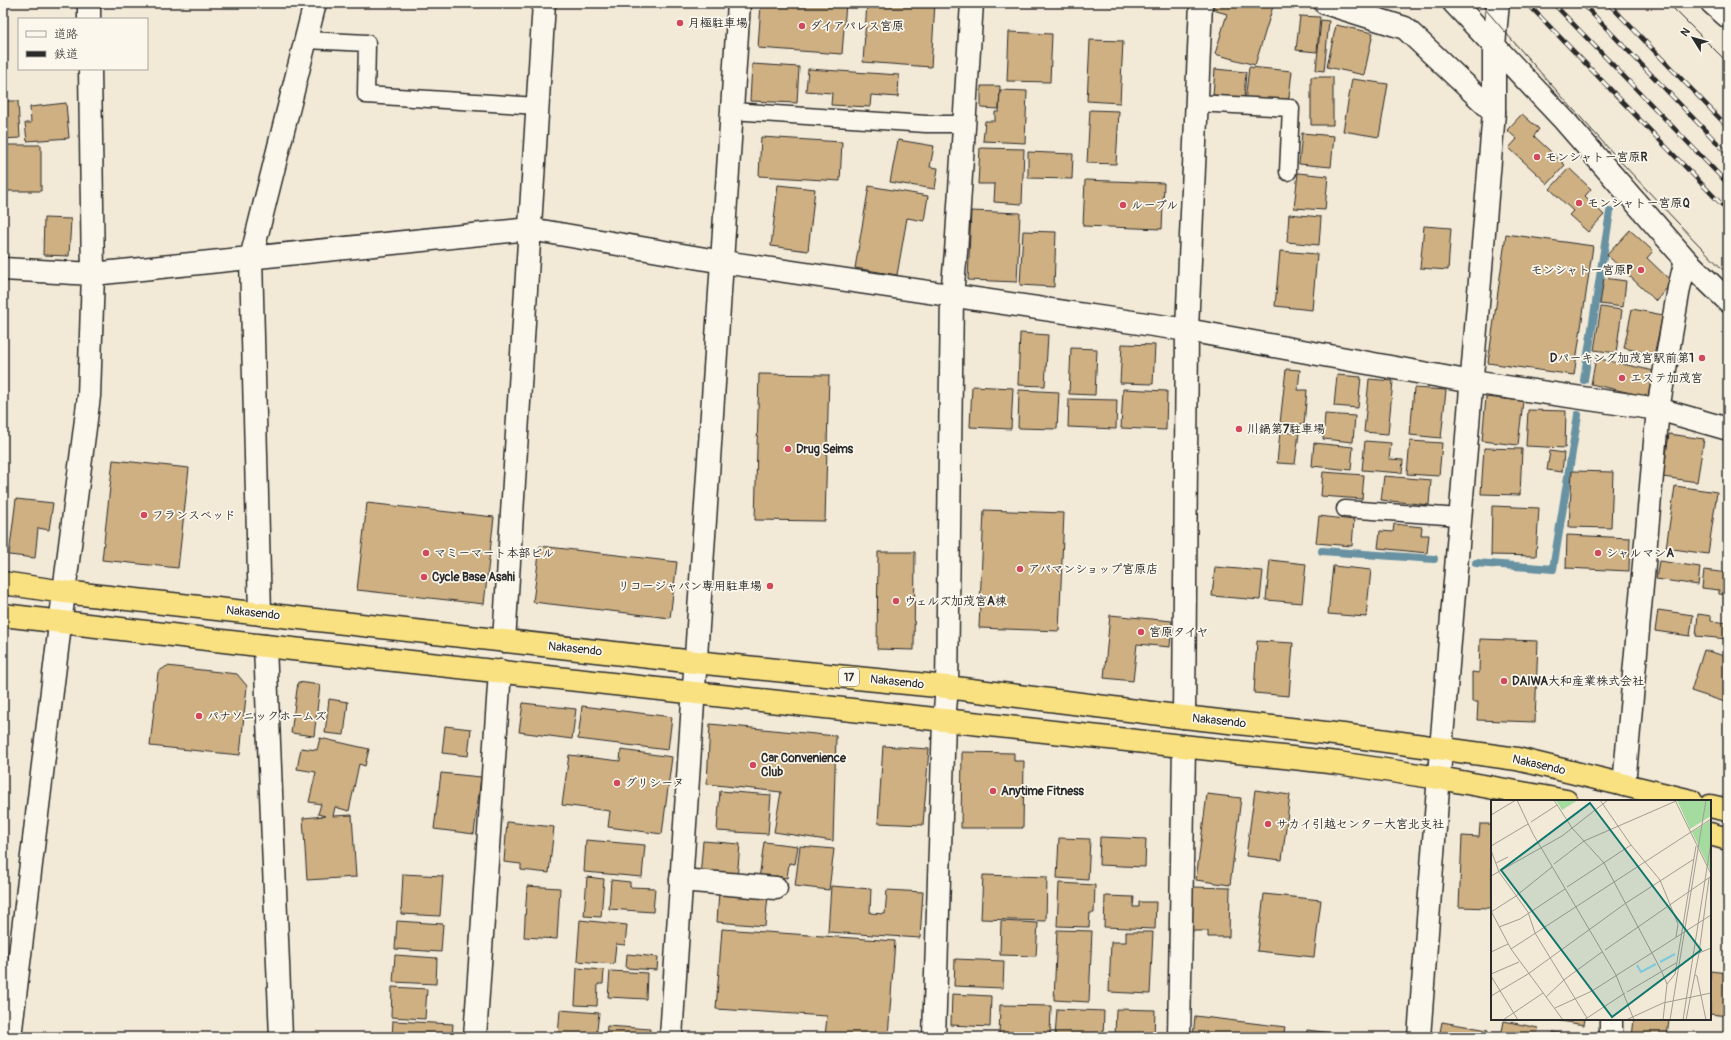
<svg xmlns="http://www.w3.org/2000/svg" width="1731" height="1040" viewBox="0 0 1731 1040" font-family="Pangolin,'Klee One',sans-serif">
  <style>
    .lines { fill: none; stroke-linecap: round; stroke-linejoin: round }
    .stream { stroke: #6892a2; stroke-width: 8 }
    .building { fill: #ceb082; stroke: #2b2b2b }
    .service-casing { stroke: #2b2b2b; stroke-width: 19 }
    .minor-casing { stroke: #2b2b2b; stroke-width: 25 }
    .tertiary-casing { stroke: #2b2b2b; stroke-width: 25 }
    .trunk-casing { stroke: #2b2b2b; stroke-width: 25 }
    .service { stroke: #fbf7ec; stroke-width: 16 }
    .minor { stroke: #fbf7ec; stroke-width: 22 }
    .tertiary { stroke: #fbf7ec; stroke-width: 22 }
    .trunk { stroke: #f9e181; stroke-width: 22 }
    .tram { stroke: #2b2b2b; stroke-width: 1 }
    .rail-casing { stroke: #2b2b2b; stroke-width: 4.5 }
    .rail { stroke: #fbf7ec; stroke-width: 3; stroke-dasharray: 9; stroke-linecap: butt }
    .poi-dot { fill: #d1495b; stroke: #fbf7ec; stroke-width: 1.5 }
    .labels { text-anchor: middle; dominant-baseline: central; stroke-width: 3.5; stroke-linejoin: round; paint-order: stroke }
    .shield { fill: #fbf7ec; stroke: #696865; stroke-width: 1 }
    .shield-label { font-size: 11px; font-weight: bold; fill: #2b2b2b }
    .poi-label { font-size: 12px; font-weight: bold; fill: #2b2b2b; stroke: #fbf7ec; text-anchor: start }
    .street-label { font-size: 12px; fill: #2b2b2b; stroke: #fbf7ec }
    .inset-river { fill: none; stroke: #91d7f2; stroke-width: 2 }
    .inset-road { fill: none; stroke: #a29d92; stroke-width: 1 }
    .view { fill: #0f766e; fill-opacity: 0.15; stroke: #0f766e; stroke-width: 2 }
    .inset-edge { fill: none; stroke: #2b2b2b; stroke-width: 2 }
  </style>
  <rect width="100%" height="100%" fill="#f2e9d7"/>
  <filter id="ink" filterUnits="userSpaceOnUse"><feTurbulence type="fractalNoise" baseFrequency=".025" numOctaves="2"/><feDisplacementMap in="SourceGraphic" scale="8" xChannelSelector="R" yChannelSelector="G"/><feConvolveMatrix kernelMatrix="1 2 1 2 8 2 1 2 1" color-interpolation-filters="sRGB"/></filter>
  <g filter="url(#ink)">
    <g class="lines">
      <path class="stream" d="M1584 380 1610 212
        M1322 551 1434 559
        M1476 563 1553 569 1578 415"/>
    </g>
    <path class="building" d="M761 3H846L842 54 758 48Z
      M867 3H935L931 67 863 62Z
      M1215 3H1274L1255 65 1215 54 1227 14 1213 10Z
      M1300 16 1320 17 1317 52 1296 50Z
      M1321 20 1329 21 1324 71 1316 70Z
      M1336 25 1373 33 1364 75 1327 67Z
      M1009 32 1052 34 1050 82 1007 81Z
      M1090 40 1123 41 1120 103 1087 101Z
      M752 64 799 67 797 103 750 101Z
      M1249 67 1292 71 1288 106 1245 102Z
      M808 69 899 75 898 97 871 95 870 107 831 105 832 93 806 91Z
      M1215 69 1246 72 1244 98 1213 95Z
      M1311 77H1333V125H1311Z
      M1352 79 1388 84 1379 137 1343 131Z
      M981 86H1000L999 109 981 108Z
      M1000 90 1027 91 1025 143 983 141 985 121H995V112H999Z
      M3 101H18L20 138 3 139Z
      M66 103 69 138 27 141 25 123H31L30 107Z
      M1090 110 1119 111 1116 164 1087 163Z
      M1522 114 1539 129 1534 136 1565 165 1548 184 1509 148 1517 139 1507 130Z
      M1302 133 1334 136 1331 167 1299 164Z
      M761 137 842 142 840 181 759 176Z
      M898 140 934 146 930 167 938 168 935 189 890 182Z
      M3 145H41V191H3Z
      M980 148 1024 149 1022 204 994 202 995 184H978Z
      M1028 152 1073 154 1072 179 1028 178Z
      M1569 168 1591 189 1585 196 1604 215 1588 232 1569 215 1573 211 1550 189Z
      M1298 173 1328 176 1325 210 1294 208Z
      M1085 180 1164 183 1162 229 1083 226Z
      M778 185 815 189 808 251 771 246Z
      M869 186 928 196 924 221 907 218 897 275 855 268Z
      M971 211 1020 213 1017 282 968 280Z
      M1289 214 1321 217 1319 245 1287 242Z
      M44 218 71 219 69 256 43 255Z
      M1424 226 1451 228 1448 270 1420 268Z
      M1630 230 1653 251 1647 258 1672 282 1656 301 1607 255Z
      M1023 231 1056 232 1054 287 1020 285Z
      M1506 234 1593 246 1574 375 1488 363Z
      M1280 251 1317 254 1312 310 1275 306Z
      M1604 278 1626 281 1623 307 1600 304Z
      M1601 307 1622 310 1616 353 1594 350Z
      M1632 309 1663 315 1654 355 1624 348Z
      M1020 333 1048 335 1045 386 1018 385Z
      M1122 344 1155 345 1153 384 1120 383Z
      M1071 348 1097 349 1095 395 1069 394Z
      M1596 358 1654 371 1648 397 1591 384Z
      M1286 369 1300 370 1298 390H1307L1304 425 1280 423Z
      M759 374 829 375 825 521 755 520Z
      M1337 375 1361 377 1358 408 1334 406Z
      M1369 379 1393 381 1388 434 1364 432Z
      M972 386 1013 388 1011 429 970 427Z
      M1414 388 1446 390 1441 438 1410 435Z
      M1123 389 1167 391 1166 430 1121 428Z
      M1019 390 1059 392 1057 429 1018 428Z
      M1486 397 1523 401 1518 445 1482 441Z
      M1069 399 1117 400 1116 429 1068 427Z
      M1528 410 1566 411 1565 448 1526 446Z
      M1325 414 1355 416 1353 442 1323 439Z
      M1280 432 1299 433 1295 464 1277 463Z
      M1669 434 1704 439 1697 482 1663 477Z
      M1365 441 1391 443 1389 459 1403 460 1402 473 1362 470Z
      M1410 441 1442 443 1439 476 1407 474Z
      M1314 443 1353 447 1351 470 1312 466Z
      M1484 448 1522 449 1520 495 1481 494Z
      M1550 451 1564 453 1562 472 1547 470Z
      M113 460 189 468 178 568 102 560Z
      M1572 471 1613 472 1611 528 1569 527Z
      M1323 472 1364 475 1362 499 1321 496Z
      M1384 476 1431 480 1429 505 1381 500Z
      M1675 486 1717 492 1708 554 1666 548Z
      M16 499 53 503 49 530 38 528 35 558 9 555Z
      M367 503 494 517 484 604 357 590Z
      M1492 506 1539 508 1536 556 1491 555Z
      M984 510 1064 513 1059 631 979 628Z
      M1319 516 1354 520 1352 546 1316 543Z
      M1394 524 1422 527 1421 535H1429L1427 553 1378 548 1380 531 1393 532Z
      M1567 535 1630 538 1629 571 1566 568Z
      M540 546 677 562 670 618 533 602Z
      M878 552H915L914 650 877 649Z
      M1270 560 1306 564 1302 603 1266 600Z
      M1659 561 1700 567 1698 585 1656 579Z
      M1333 566 1371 570 1366 617 1328 614Z
      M1215 567 1263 571 1260 600 1212 596Z
      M1704 570 1728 573V595L1719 594V590L1702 588Z
      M1658 610 1693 615 1690 636 1655 631Z
      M1698 614 1711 616V621L1728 623V639L1696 636Z
      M1110 615 1172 621 1170 647 1137 644 1133 681 1104 678Z
      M1480 639 1538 641 1535 722 1477 720 1478 702H1472V672L1479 673Z
      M1257 641 1293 643 1289 696 1254 693Z
      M1704 650 1728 657V703L1691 691Z
      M167 666 237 674 247 686 240 755 150 746 158 672Z
      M298 682 320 685 314 736 291 733Z
      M329 699 348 702 344 735 325 733Z
      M523 703 576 709 572 739 519 732Z
      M582 706 672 717 668 750 578 739Z
      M710 724 836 736 833 841 774 832 781 792 707 784Z
      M445 726 471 729 468 756 442 753Z
      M320 738 369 749 365 766 359 764 349 811 335 807 333 816 352 815 356 877 307 880 303 818 325 816 318 814 321 804 309 802 316 772 297 769 301 748 317 750Z
      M883 746 929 749 923 825 878 823Z
      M621 750 672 757 662 834 608 827 610 811 562 805 569 755 620 761Z
      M962 752 1014 753V761H1024L1023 828H961Z
      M441 773 481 777 474 834 434 829Z
      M1255 790 1290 795 1282 860 1246 856Z
      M720 791 771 795 768 834 717 831Z
      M1207 794 1241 798 1230 885 1196 880Z
      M507 822 554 827 549 873 521 870V864L504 862Z
      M1480 824H1492V908L1459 907 1462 836 1479 837Z
      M1100 837 1146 839 1145 867 1099 865Z
      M1059 838 1090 839 1088 880 1057 878Z
      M586 840 645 845 642 877 584 872Z
      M703 841 740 844 737 879 700 877Z
      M764 842 798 846 795 864 789 863 787 878 774 876V880L759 879Z
      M800 846 834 849 829 890 795 886Z
      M403 874 443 876 440 916 401 914Z
      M983 875 1047 877 1046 921 981 919Z
      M587 877 604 879 601 917 584 916Z
      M611 880 630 882V887L655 888 653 912 609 909Z
      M1059 883 1095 885 1094 913H1090L1089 927 1057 926Z
      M527 886 560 888 557 939 524 937Z
      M831 886 871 889 870 913 885 914 887 890 923 892 920 938 828 932Z
      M1192 887 1230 888 1229 937H1208V931H1191Z
      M719 892 768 896 765 926 717 922Z
      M1264 894 1321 900 1314 957 1257 951Z
      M1105 896 1134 897 1133 907H1139V902H1156L1155 929 1104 927Z
      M580 920 627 925 625 945 616 944 614 964 577 961Z
      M397 921 443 924 441 952 395 949Z
      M1001 921 1038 923 1036 956 1000 955Z
      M722 929 895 941 888 1037H825L827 1016 716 1009Z
      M1057 930 1092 931 1089 1002 1054 1000Z
      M1126 932H1153L1150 994 1109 992 1111 942H1126Z
      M627 954 658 957 657 970 626 968Z
      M395 955 437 958 436 984 393 982Z
      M955 959 1004 961 1003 988 954 986Z
      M577 968 604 970 603 984H598L597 1006 575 1005Z
      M610 971 647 973 646 999 608 997Z
      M1710 971 1728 973V1016L1710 1014Z
      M392 987 427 989 425 1019 391 1017Z
      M952 994 991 996 990 1027 951 1025Z
      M1000 1005 1051 1006 1050 1037H999Z
      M1057 1009 1104 1011 1103 1037H1055Z
      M1116 1009 1155 1010 1154 1037H1115Z
      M560 1010 599 1013 596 1037H558Z
      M1195 1016 1285 1027 1283 1037H1193Z
      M1549 1019H1585L1584 1025Z
      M1634 1019 1669 1020 1667 1037H1632Z
      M393 1021 453 1024 452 1037H392Z
      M1504 1021 1538 1028 1537 1037H1501Z
      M1442 1022 1488 1030 1487 1037H1439Z
      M607 1026 650 1029 649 1037H606Z
      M1307 1030 1348 1035 1347 1037H1306Z
      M1553 1032 1587 1037H1553Z"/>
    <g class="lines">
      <g class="service-casing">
        <path id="service" d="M306 40 367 43 366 95 537 106
          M1196 103 1291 108 1288 172
          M732 111 926 124H965
          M1345 509 1460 517"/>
      </g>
      <g class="minor-casing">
        <path id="minor" d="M89 3V19
          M1325 3 1405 28 1494 112
          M1454 3 1564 120 1686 260 1728 301
          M1712 3 1728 17
          M3 269 93 274 530 229 723 262 1187 330 1472 382 1658 409 1728 429
          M260 614 251 258 315 3
          M504 641 544 3
          M265 646 281 1037
          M1184 717 1187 330 1201 3
          M1624 785 1658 409 1679 288 1686 260
          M681 880 776 888
          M10 1037 64 592 89 396 93 274 90 69
          M475 1037 500 671
          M934 1037 944 721 947 687 952 295 956 252 972 3
          M1179 1037 1184 747
          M1611 1037V1019"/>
      </g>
      <g class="tertiary-casing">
        <path id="tertiary" d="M671 1037 739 3
          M1419 1037 1441 749 1494 112V45L1498 3"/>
      </g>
      <g class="trunk-casing">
        <path id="trunk" d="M3 583 64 592 695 662 947 687 1184 717 1343 735 1517 759 1691 801
          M3 615 265 646 1338 763 1439 778 1566 801
          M1710 806 1728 810
          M1710 834 1728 839"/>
      </g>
      <use href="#service" class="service"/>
      <use href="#minor" class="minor"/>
      <use href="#tertiary" class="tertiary"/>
      <use href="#trunk" class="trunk"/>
      <path class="tram" d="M1480 3C1560 96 1642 187 1728 275
        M1668 3 1728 63"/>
      <g class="rail-casing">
        <path id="rail" d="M1527 3 1728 211
          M1553 3 1728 184
          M1582 3 1728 154
          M1608 3 1728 127"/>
      </g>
      <use href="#rail" class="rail"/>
    </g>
  </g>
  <g class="poi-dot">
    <circle cx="680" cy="23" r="4"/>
    <circle cx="802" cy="26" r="4"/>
    <circle cx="1537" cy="157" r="4"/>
    <circle cx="1579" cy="203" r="4"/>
    <circle cx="1123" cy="205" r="4"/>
    <circle cx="1641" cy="270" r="4"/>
    <circle cx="1702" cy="358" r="4"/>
    <circle cx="1622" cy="378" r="4"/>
    <circle cx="1239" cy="429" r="4"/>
    <circle cx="788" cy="449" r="4"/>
    <circle cx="144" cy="515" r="4"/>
    <circle cx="426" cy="553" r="4"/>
    <circle cx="1598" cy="553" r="4"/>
    <circle cx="1020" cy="569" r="4"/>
    <circle cx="424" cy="577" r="4"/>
    <circle cx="770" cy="586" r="4"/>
    <circle cx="896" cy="601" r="4"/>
    <circle cx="1141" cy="632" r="4"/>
    <circle cx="1504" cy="681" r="4"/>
    <circle cx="199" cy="716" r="4"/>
    <circle cx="753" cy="765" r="4"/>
    <circle cx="617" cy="783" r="4"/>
    <circle cx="993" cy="791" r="4"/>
    <circle cx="1268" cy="824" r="4"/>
  </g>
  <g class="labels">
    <rect class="shield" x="839" y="668" width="20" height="18" rx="3"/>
    <g class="shield-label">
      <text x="849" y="677">17</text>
    </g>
    <g class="poi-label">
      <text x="688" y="23">月極駐車場</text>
      <text x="810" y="26">ダイアパレス宮原</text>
      <text x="1545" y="157">モンシャトー宮原R</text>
      <text x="1587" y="203">モンシャトー宮原Q</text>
      <text x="1131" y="205">ルーブル</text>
      <text x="1633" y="270" text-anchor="end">モンシャトー宮原P</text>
      <text x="1694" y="358" text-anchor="end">Dパーキング加茂宮駅前第1</text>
      <text x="1630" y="378">エステ加茂宮</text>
      <text x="1247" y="429">川鍋第7駐車場</text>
      <text x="796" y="449">Drug Seims</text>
      <text x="152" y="515">フランスベッド</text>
      <text x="434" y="553">マミーマート本部ビル</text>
      <text x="1606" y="553">シャルマンA</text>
      <text x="1028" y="569">アパマンショップ宮原店</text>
      <text x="432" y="577">Cycle Base Asahi</text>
      <text x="762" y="586" text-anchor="end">リコージャパン専用駐車場</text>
      <text x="904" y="601">ウェルズ加茂宮A棟</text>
      <text x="1149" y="632">宮原タイヤ</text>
      <text x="1512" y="681">DAIWA大和産業株式会社</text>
      <text x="207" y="716">パナソニックホームズ</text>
      <text x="761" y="758">Car Convenience<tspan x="761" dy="14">Club</tspan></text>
      <text x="625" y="783">グリシーヌ</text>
      <text x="1001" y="791">Anytime Fitness</text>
      <text x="1276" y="824">サカイ引越センター大宮北支社</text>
    </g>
    <g class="street-label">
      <text transform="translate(253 613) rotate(6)">Nakasendo</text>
      <text transform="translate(575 649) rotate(6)">Nakasendo</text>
      <text transform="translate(897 682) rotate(6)">Nakasendo</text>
      <text transform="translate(1219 721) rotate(6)">Nakasendo</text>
      <text transform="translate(1539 765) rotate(13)">Nakasendo</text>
    </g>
  </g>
  <g transform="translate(1491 800)">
    <rect width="220" height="220" fill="#f2e9d7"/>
    <path d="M65 0H87L71 10ZM186 0H220V16L199 29ZM220 20V72L201 32Z" fill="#a4dca0"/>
    <path class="inset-river" d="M169 162 184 154M146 165 150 172 165 164"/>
    <path class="inset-road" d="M26 0 42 34 125 175 143 220M63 0 81 28 113 63 170 170 176 184 172 220M109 0 140 45 169 80 187 124 185 137M184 0 220 74M0 15 25 0M40 22 66 5M0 46 37 24M0 50 8 72 37 112 44 133 96 218M5 63 17 57M63 64 93 41 185 1M0 76 71 36 117 0M76 87 140 45M0 111 20 149 72 220M0 112 25 96 61 67M8 127 29 119 74 89M20 149 220 19M114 150 219 77M0 152 17 144M208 153 220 148M0 174 28 162M204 175 206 176 215 220M0 176 27 220M176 184 184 174 205 46M136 192 185 163M0 196 37 174 135 103 203 59M55 197 74 179 111 152M64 208 101 191 220 115M12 220 52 193M93 220 134 193M135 220 172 203 220 193M179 220 215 0M192 220 220 42M195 220 208 153 218 78"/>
    <path class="view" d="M99 3 210 150 121 217 10 70Z"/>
    <rect width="220" height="220" class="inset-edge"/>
  </g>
  <rect width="1731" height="1040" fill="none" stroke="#fbf7ec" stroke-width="16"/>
  <rect x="8" y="8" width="1715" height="1024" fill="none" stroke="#2b2b2b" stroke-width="1.5" filter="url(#ink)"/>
  <rect x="18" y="18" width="130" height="52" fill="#fbf7ec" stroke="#a8a59f"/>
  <rect x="26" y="31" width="20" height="6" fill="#fbf7ec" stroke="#a8a59f"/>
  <text x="54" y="38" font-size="12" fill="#2b2b2b">道路</text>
  <rect x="26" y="51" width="20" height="6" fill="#2b2b2b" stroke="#a8a59f"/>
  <text x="54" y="58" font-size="12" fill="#2b2b2b">鉄道</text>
  <g transform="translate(1693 38) rotate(307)" stroke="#fbf7ec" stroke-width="3" paint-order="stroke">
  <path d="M0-3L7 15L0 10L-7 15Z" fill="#2b2b2b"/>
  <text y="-6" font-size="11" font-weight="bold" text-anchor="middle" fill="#2b2b2b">N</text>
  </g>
</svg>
